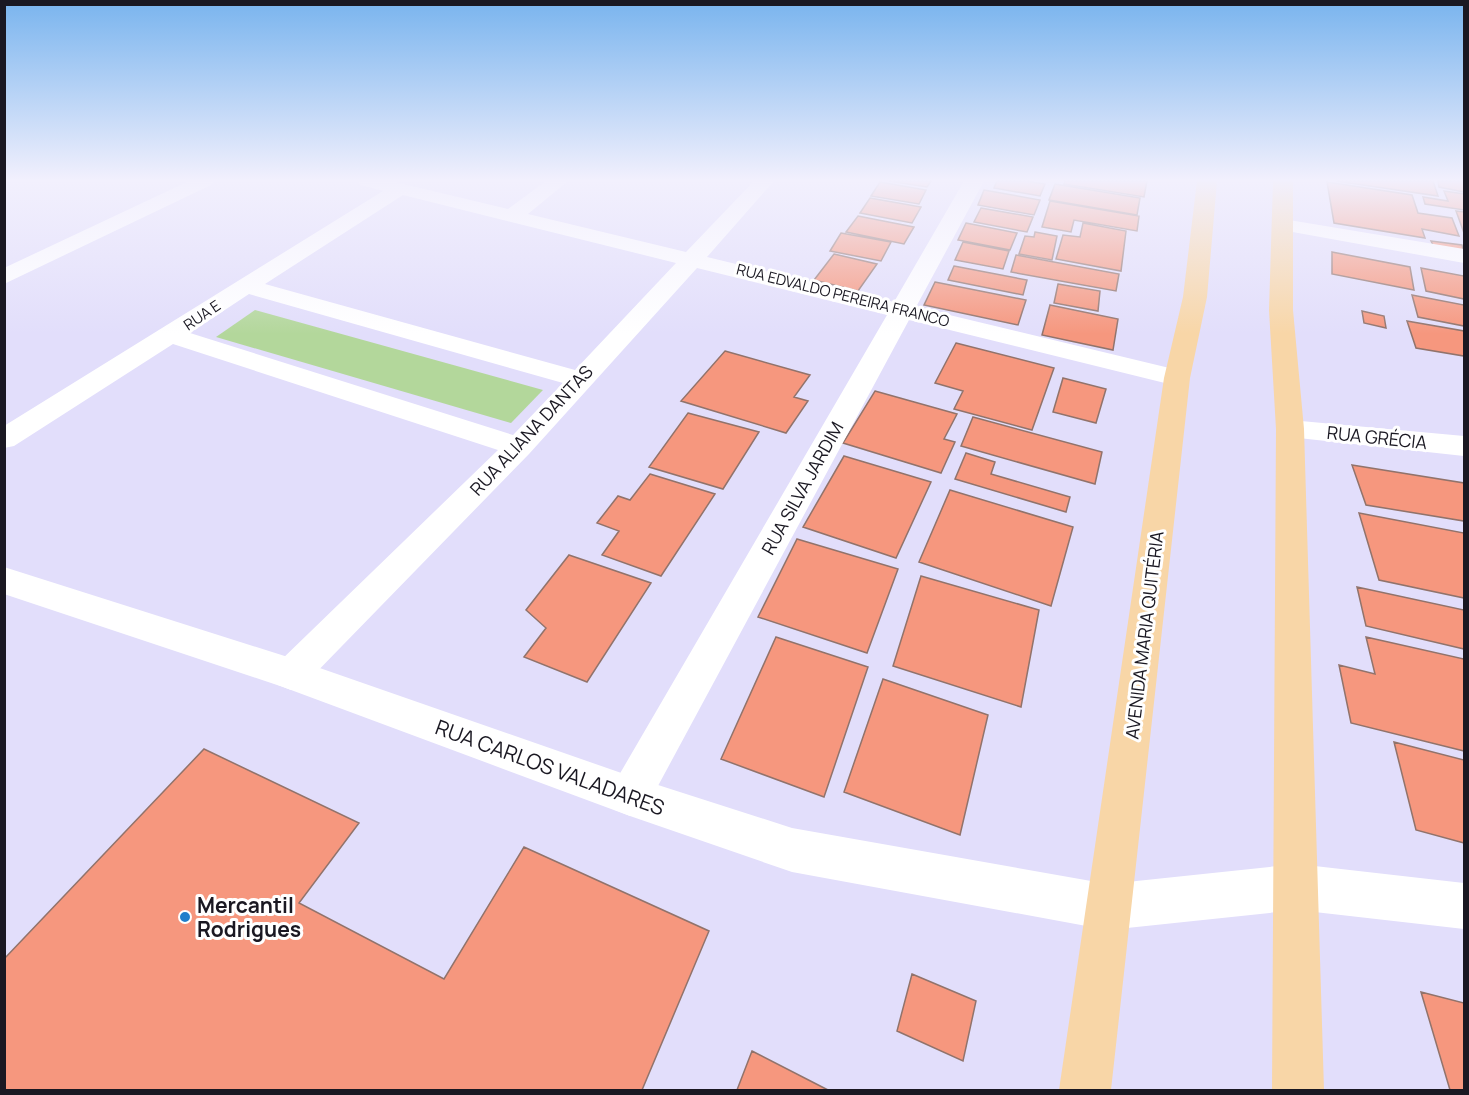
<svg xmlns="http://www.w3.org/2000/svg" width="1469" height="1095" viewBox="0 0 1469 1095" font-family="Manrope,sans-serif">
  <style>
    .green { fill: #b3d79b }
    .building { fill: #f6977e; stroke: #91736b; stroke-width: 1.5 }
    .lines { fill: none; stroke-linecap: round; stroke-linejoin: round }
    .street { fill: #fff; fill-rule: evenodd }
    .secondary { fill: #fff; fill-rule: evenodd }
    .primary { fill: #f8d6a7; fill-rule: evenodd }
    .poi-dot { fill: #207ecb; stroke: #fff; stroke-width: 2 }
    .labels { text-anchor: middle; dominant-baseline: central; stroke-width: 6; stroke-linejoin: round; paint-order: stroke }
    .far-street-label { font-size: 15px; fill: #1a1822; stroke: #fff }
    .street-label { font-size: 18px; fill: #1a1822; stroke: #fff }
    .near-street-label { font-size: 21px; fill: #1a1822; stroke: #fff }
    .near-poi-label { font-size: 21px; font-weight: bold; fill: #1a1822; stroke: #fff; text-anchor: start }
  </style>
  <rect width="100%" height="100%" fill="#e2defb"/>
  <path class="green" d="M255 310 543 390 511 423 216 337Z"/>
  <path class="building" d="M889 181H931L927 187Z
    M997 181H1026L1045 184 1040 196 994 188Z
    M1065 181H1147L1144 197 1064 184Z
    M1336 181H1433L1438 196Z
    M1438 181H1464V192L1439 187Z
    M880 182 926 190 919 204 871 196Z
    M1327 182 1412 195 1418 213 1452 218 1459 236 1422 229 1425 238 1334 223Z
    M1055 184 1140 198 1137 215 1049 200Z
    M984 190 1040 200 1034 215 978 205Z
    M1444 191 1464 194V210L1425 204 1423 197 1448 201Z
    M870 198 921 207 912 223 860 213Z
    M1050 201 1139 216 1137 231 1074 220 1071 232 1042 227Z
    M981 208 1033 217 1027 232 974 222Z
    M1456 211 1464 212V233Z
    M858 216 914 227 904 244 846 232Z
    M966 223 1017 233 1010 250 958 240Z
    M1083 223 1126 231 1121 271 1056 259 1063 235 1080 237Z
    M1035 232 1057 236 1052 260 1019 254 1025 236 1034 237Z
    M841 233 891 242 881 261 830 251Z
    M1431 241 1462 245 1464 253 1435 249Z
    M963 242 1009 251 1003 269 955 260Z
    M1332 252 1410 267 1414 290 1332 274Z
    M834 254 877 264 858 291 814 280Z
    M1016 255 1119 274 1116 291 1011 272Z
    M954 266 1027 280 1023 295 948 280Z
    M1421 268 1464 276V299L1426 291Z
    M935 282 1026 300 1018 325 924 305Z
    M1058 284 1100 291 1098 311 1054 303Z
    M1412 295 1464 305V326L1418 317Z
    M1050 305 1118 319 1113 350 1042 335Z
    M1362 311 1384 316 1386 328 1364 323Z
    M1407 321 1464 331V356L1416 348Z
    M956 343 1054 368 1032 430 954 409 963 391 935 383Z
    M725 351 810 375 794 397 808 401 786 433 681 401Z
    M1063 378 1106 389 1096 423 1053 412Z
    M875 391 957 414 944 439 955 442 941 473 843 443Z
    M688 413 759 432 723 489 649 467Z
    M973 417 1102 452 1095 484 961 446Z
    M966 453 995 462 991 474 1070 497 1066 512 955 479Z
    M844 456 931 482 896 558 803 527Z
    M1352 465 1464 483V521L1366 505Z
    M650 474 715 494 661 576 602 555 619 531 597 523 618 496 630 500Z
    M950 490 1073 527 1051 606 919 562Z
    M1359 513 1464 533V598L1379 580Z
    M797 539 898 569 867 653 758 617Z
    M569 555 651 583 587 682 524 657 546 628 526 610Z
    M921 576 1039 610 1021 707 893 666Z
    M1357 587 1464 610V649L1366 626Z
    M776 637 868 667 824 797 721 759Z
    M1366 637 1464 659V751L1351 723 1339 665 1375 674Z
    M883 679 988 715 960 835 844 792Z
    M1394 742 1464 760V843L1416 830Z
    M204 749 359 823 299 903 444 979 524 847 709 931 642 1090H4V959Z
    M912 974 976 1001 963 1061 897 1031Z
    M1421 992 1464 1003V1090H1450Z
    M752 1051 828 1090H737Z"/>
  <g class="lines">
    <path class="street" d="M189 181H214L211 185 4 284V268Z
      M358 181H391L508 209 546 181H568L528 214 686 252 754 181H774L707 257 894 302 964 181H984L916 307 1186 372 1190 378 1186 384 1177 386 909 320 645 810 630 816 615 810 609 796 615 782 887 315 697 268 529 454 304 685 291 690 278 685 272 674 278 663 498 450 173 344 14 446 4 448V426L383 191 361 185ZM403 195 676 263 575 370 265 284ZM249 294 563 383 513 435 190 333Z
      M1283 219 1464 249V263L1276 229 1272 225 1276 221Z
      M1290 420 1464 436V456L1280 436 1276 429 1280 422Z"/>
    <path class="secondary" d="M4 567 291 658 630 776 792 828 1108 884 1297 864 1464 883V929L1297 910 1108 930 792 872 630 816 283 687 4 594Z"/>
    <path class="primary" d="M1197 181H1217L1207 297 1190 378 1111 1090H1059L1164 378 1183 297Z
      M1273 181H1293V310L1304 429 1324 1090H1272L1276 429 1269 310Z"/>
  </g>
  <linearGradient id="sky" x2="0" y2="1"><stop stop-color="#79b4ee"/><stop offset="0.54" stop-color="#f2f0fd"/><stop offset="1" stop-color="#f2f0fd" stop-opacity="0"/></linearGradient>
  <rect width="1469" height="334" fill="url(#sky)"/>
  <circle class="poi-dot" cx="185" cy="917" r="6"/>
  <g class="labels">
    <g class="far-street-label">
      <text transform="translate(843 295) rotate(14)">RUA EDVALDO PEREIRA FRANCO</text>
      <text transform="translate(202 315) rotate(-34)">RUA E</text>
    </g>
    <g class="street-label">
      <text transform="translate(531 430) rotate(-47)">RUA ALIANA DANTAS</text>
      <text transform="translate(1377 437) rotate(6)">RUA GRÉCIA</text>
      <text transform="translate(802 488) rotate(-61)">RUA SILVA JARDIM</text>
      <text transform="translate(1144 635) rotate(-83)">AVENIDA MARIA QUITÉRIA</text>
    </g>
    <g class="near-street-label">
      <text transform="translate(550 767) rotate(20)">RUA CARLOS VALADARES</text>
    </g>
    <g class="near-poi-label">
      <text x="197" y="905">Mercantil<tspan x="197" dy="24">Rodrigues</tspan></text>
    </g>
  </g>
  <rect width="1469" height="1095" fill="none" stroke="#1a1822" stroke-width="12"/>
</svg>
